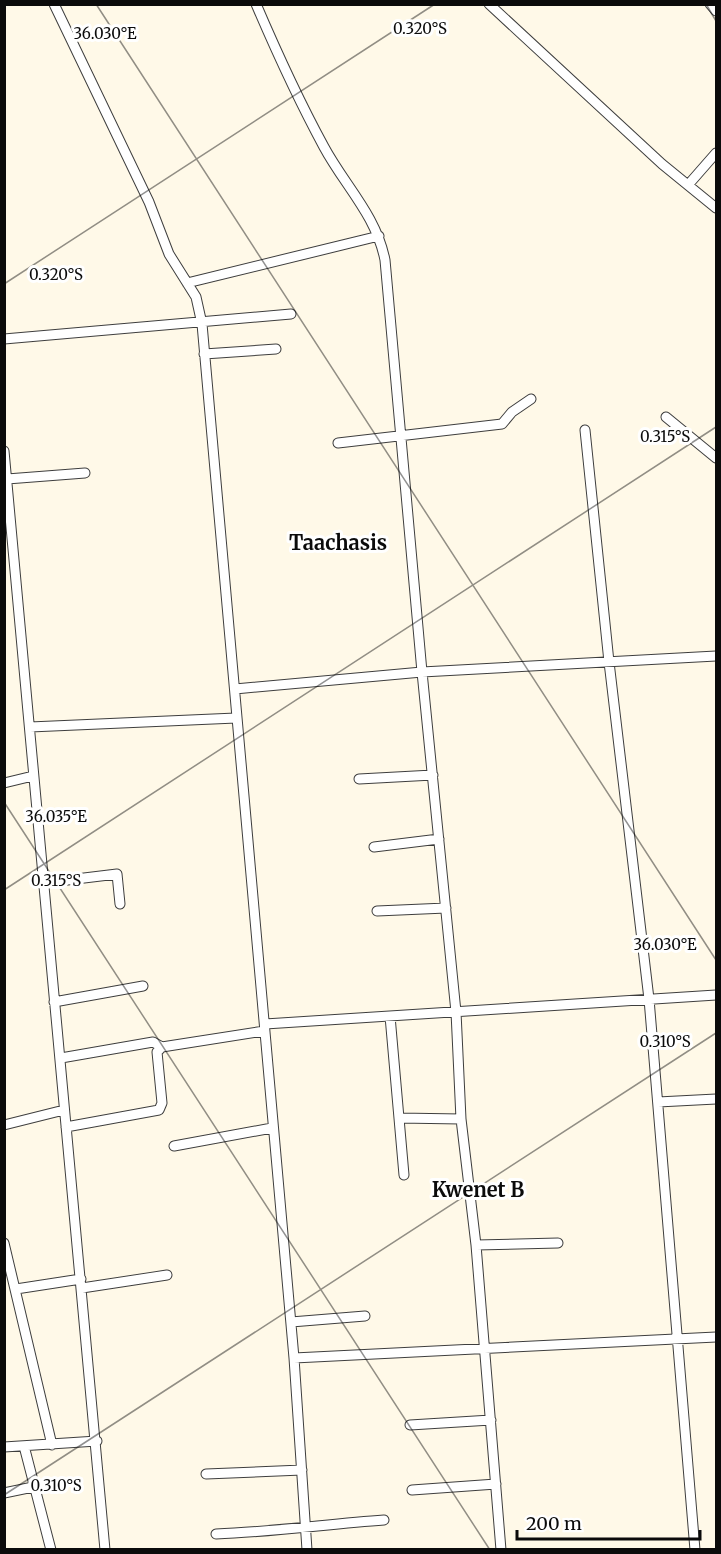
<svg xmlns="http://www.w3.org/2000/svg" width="721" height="1554" viewBox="0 0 721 1554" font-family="Merriweather,serif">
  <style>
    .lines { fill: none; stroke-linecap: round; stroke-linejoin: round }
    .minor-casing { stroke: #3e3e3e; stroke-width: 11 }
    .minor { stroke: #fff; stroke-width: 9 }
    .ticks { fill: none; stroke: #0b0b0b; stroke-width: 1.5; stroke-opacity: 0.45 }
    .labels { text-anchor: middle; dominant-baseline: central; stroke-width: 6; stroke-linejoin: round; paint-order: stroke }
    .quarter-label { font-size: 20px; font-weight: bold; fill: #0b0b0b; stroke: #fff }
    .ticks-label { font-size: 15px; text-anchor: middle; fill: #0b0b0b; stroke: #fff; stroke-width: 6; stroke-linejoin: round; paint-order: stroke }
  </style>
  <rect width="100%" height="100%" fill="#fff9e8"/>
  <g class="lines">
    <g class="minor-casing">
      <path id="minor" d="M54 4 149 202 169 254 196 297 202 324 294 1358 307 1550
        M256 4C277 53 299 101 324 147 345 186 376 215 385 260L422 672 456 1012 461 1119 476 1245 501 1550
        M489 4 662 164 716 208
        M710 4 716 11
        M688 185 716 153
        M187 283 379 236
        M4 339 291 314
        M204 354 276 349
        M666 417 716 458
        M585 430 609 662 649 999 695 1550
        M338 443 502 424 512 412 531 399
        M4 451 105 1550
        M7 479 85 473
        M235 689 422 672 716 656
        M30 727 236 718
        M359 779 433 775
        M4 783 33 776
        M374 847 439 839
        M43 883 117 874 120 904
        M377 911 446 908
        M54 1002 143 986
        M390 1016 404 1175
        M265 1024 716 995
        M61 1058 153 1042 162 1047
        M658 1102 716 1099
        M399 1118 461 1119
        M4 1125 64 1110
        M66 1127 159 1110 162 1103 157 1052 162 1047 264 1031
        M174 1146 272 1128
        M4 1243 52 1445
        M476 1245 558 1243
        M82 1288 167 1275
        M16 1289 81 1279
        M291 1322 365 1316
        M294 1358 716 1337
        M410 1425 491 1420
        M24 1446 51 1550
        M4 1447 97 1441
        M206 1474 302 1470
        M412 1490 496 1484
        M4 1493 33 1487
        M216 1534C273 1532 328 1524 384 1520"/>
    </g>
    <use href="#minor" class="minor"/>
  </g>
  <path class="ticks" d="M96 4 716 960M706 4 716 21M4 284 435 4M4 802 490 1550M4 890 716 427M4 1495 716 1033"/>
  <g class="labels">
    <g class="quarter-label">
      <text x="338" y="542">Taachasis</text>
      <text x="478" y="1189">Kwenet B</text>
    </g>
  </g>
  <g class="ticks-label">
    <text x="420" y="34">0.320°S</text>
    <text x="105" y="39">36.030°E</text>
    <text x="56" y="280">0.320°S</text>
    <text x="665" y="442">0.315°S</text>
    <text x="56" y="822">36.035°E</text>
    <text x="56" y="886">0.315°S</text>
    <text x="665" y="950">36.030°E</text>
    <text x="665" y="1047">0.310°S</text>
    <text x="56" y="1491">0.310°S</text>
  </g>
  <rect width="721" height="1554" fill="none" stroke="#0b0b0b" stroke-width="12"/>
  <path d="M517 1530v9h183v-9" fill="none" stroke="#0b0b0b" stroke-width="3"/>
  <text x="526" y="1530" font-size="18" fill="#0b0b0b" stroke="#ffffff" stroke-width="4.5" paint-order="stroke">200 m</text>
</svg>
